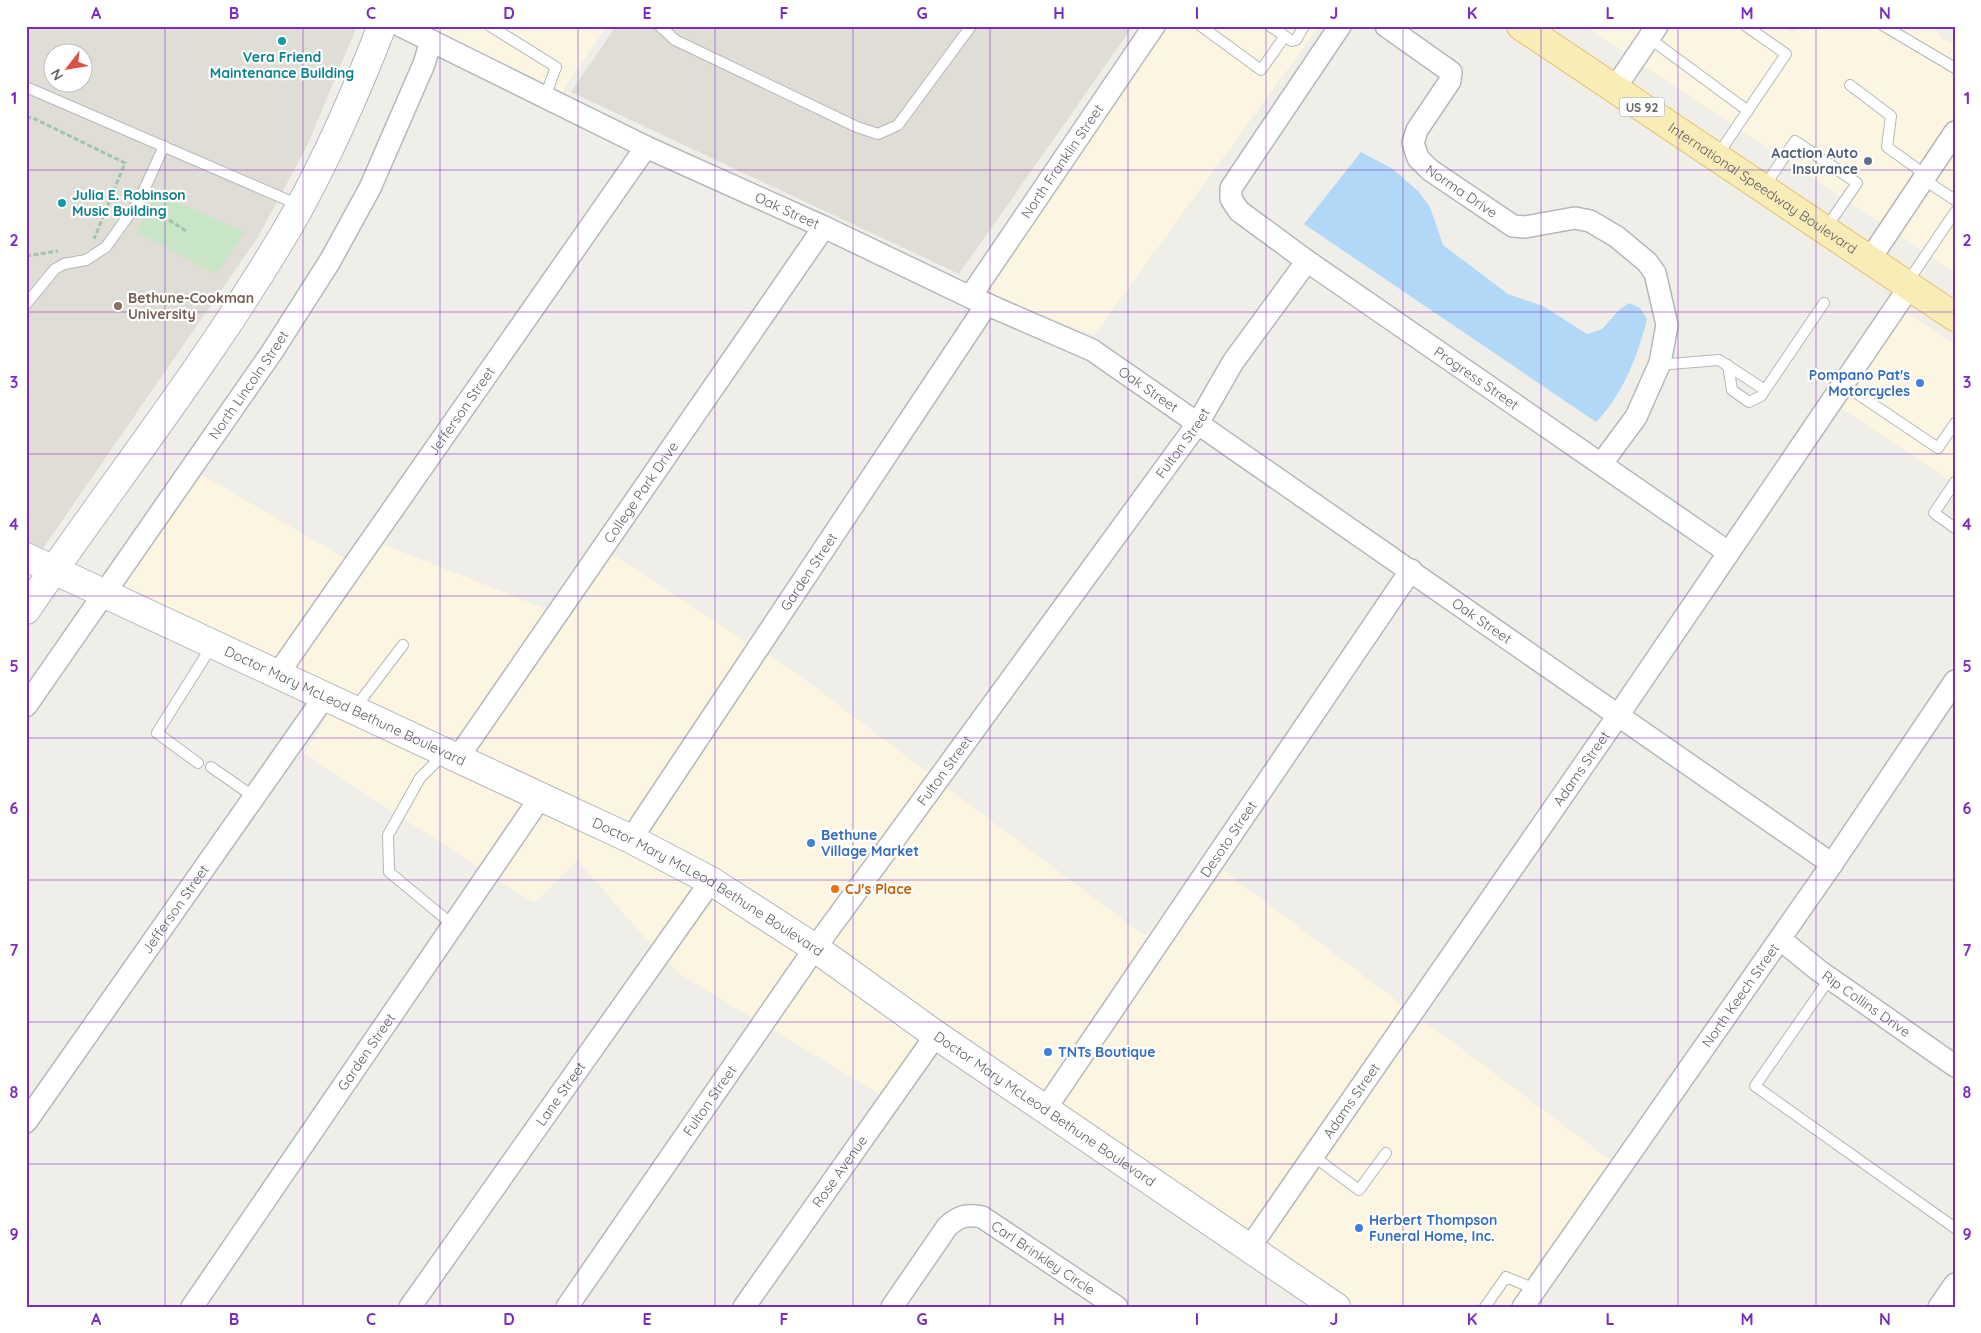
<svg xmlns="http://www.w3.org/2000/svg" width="1981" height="1333" viewBox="0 0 1981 1333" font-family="Quicksand,sans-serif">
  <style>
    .commercial { fill: #fbf5e2 }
    .education { fill: #e0ddd7; fill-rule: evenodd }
    .green { fill: #c8e5c8 }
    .water { fill: #b1d9f7 }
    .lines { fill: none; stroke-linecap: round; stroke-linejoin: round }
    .lane-casing { stroke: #b5b8bb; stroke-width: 12 }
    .street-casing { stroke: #b5b8bb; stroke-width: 24 }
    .secondary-casing { stroke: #b4b7bb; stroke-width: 30 }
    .primary-casing { stroke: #e5c36d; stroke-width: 30 }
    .path { stroke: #a1c5ac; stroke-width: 3; stroke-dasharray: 5 2.5; stroke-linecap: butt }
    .lane { stroke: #fff; stroke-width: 10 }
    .street { stroke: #fff; stroke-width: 21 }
    .secondary { stroke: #fff; stroke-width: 28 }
    .primary { stroke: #f8edb6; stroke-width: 28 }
    .grid { fill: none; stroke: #7b2cbf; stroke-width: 1; stroke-opacity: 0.55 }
    .culture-dot { fill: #0f9aa8; stroke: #fff; stroke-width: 2 }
    .service-dot { fill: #5c6f8a; stroke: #fff; stroke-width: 2 }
    .education-dot { fill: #8d6e63; stroke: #fff; stroke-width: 2 }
    .shop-dot { fill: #3f7fe0; stroke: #fff; stroke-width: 2 }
    .food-dot { fill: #e8710a; stroke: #fff; stroke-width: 2 }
    .labels { text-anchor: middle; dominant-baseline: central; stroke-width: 4.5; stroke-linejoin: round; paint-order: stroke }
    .shield { fill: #fff; stroke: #909295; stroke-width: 1 }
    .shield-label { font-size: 12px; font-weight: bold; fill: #606367 }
    .culture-label { font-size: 14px; font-weight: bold; fill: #0d838f; stroke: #fff }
    .service-label { font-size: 14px; font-weight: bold; fill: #4e5e75; stroke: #fff; text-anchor: end }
    .street-label { font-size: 14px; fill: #606367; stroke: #fff }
    .education-label { font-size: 14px; font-weight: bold; fill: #785e54; stroke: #fff; text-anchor: start }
    .shop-label { font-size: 14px; font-weight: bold; fill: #366cbe; stroke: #fff; text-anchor: start }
    .food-label { font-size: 14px; font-weight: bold; fill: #c56008; stroke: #fff; text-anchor: start }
    .neatline { fill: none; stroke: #7b2cbf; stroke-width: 2 }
    .grid-label { font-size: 16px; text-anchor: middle; font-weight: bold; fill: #7b2cbf }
  </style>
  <rect width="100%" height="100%" fill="#f0eee9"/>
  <path class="commercial" d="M425 26H607L564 89 563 95 443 36V33Z
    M1165 26H1319L1094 335 1016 306 985 292Z
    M1586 26H1646L1627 54Z
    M1668 26H1779L1793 33 1802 26H1932L1942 39 1955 45V116L1882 224 1642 65Z
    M1955 149V273L1897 234Z
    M1904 311 1955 344V484L1839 407Z
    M199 473 346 559 274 662 118 589Z
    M380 543 548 610 454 747 291 670Z
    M610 553 750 644 628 827 471 755Z
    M766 654 795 672 931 775 813 935 645 835Z
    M328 708 526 802 481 869 304 754 328 714 325 712Z
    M945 786 1145 936 1183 889 1044 1095 828 945Z
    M543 810 697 885 653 947 577 860 534 903 496 879Z
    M1220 868 1405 1007 1248 1234 1059 1105Z
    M713 894 801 951 754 1019 681 975 667 960Z
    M817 961 923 1038 882 1096 770 1028Z
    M1420 1018 1613 1162 1512 1307H1354L1263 1244Z"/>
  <path class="education" d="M26 26H357L307 146 258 237 26 573ZM52 52H82V82H52Z
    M616 26H1133L959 274 571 92Z"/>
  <path class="green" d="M156 193 245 232 216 274 136 232Z"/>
  <path class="water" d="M1361 152 1393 169 1418 191 1430 207 1443 245 1508 294 1543 306 1587 334 1602 329 1619 310 1629 303 1640 308 1647 319C1638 356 1622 396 1596 422L1304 224Z"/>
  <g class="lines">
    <g class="lane-casing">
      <path id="lane" d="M490 26 556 67 545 97
        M660 26 675 40 857 127 878 134 898 125 971 26
        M1201 26 1261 70 1285 36
        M1270 26 1292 41 1296 40 1304 26
        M1884 26 1955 68
        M1649 38 1748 111
        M1850 85 1891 116 1887 147 1926 175
        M26 87 299 205
        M1717 156 1786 54 1746 26
        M1923 179 1955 200
        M1764 187 1795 141 1857 183 1826 228
        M1907 283 1955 212
        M26 304 55 269 64 264 86 260 106 247 139 201 164 146
        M1658 365 1719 360 1765 390 1824 303
        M1728 365 1732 390 1749 402 1761 396 1765 390
        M1843 384 1938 448 1955 423
        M1955 482 1934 513 1955 528
        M355 708 403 645
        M444 754 420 778 388 835 389 872 453 925
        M198 763 157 733 213 644
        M211 767 254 797
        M1830 978 1755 1086 1955 1228
        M1313 1156 1359 1190 1386 1153
        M1485 1307 1506 1277 1535 1289"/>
    </g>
    <g class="street-casing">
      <g id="street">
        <path id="s1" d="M401 26 646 147 824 227 970 297 1092 350 1832 864"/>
        <path id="s2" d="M1340 26 1231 188V199L1239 211 1307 261 1728 552"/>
        <path id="s3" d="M1386 26 1451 72 1450 81 1417 130 1413 143 1418 158 1430 170 1513 226 1525 227 1575 218 1590 221 1617 237 1647 262 1655 273 1667 325 1660 363 1636 417 1602 463"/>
        <path d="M1615 88 1657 26"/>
        <path d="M1870 259 1955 132"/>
        <path id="s4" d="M970 297 1154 26"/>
        <path id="s5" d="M277 675 646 147"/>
        <path id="s6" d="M26 706 272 352 330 261 370 188 424 64 431 41"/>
        <path id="s7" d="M457 759 824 227"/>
        <path id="s8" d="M631 839 987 304"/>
        <path id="s9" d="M1780 939 1818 970 1955 1066"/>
        <path id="s10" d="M1046 1108 1411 570"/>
        <path id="s11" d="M26 1122 325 696"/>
        <path id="s12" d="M1250 1247 1617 717 1910 286"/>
        <path id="s13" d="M192 1307 540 798"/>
        <path id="s14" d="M410 1307 711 881"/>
        <path id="s15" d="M567 1307 815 948 1198 423 1233 362 1307 261"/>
        <path id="s16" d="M744 1307 936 1035"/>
        <path id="s17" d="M892 1307 947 1227C958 1216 967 1214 982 1217L1117 1307"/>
        <path id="s18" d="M1523 1307 1832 864 1955 681"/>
        <path d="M1939 1307 1955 1284"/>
      </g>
    </g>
    <g class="secondary-casing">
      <g id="secondary">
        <path id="s19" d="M26 557 631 839 711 881 815 948 936 1035 1336 1307"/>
        <path d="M26 610C116 478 217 352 297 212 330 152 357 90 382 26"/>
      </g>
    </g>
    <g class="primary-casing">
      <g id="primary">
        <path id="s20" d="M1521 26 1955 317"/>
      </g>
    </g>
    <path class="path" d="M26 117 33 118 125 163 94 239
      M150 208 188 232
      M26 256 58 251"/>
    <use href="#lane" class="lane"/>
    <use href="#street" class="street"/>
    <use href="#secondary" class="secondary"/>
    <use href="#primary" class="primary"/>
  </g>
  <path class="grid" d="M165 26V1307M303 26V1307M440 26V1307M578 26V1307M715 26V1307M853 26V1307M990 26V1307M1128 26V1307M1266 26V1307M1403 26V1307M1541 26V1307M1678 26V1307M1816 26V1307M26 170H1955M26 312H1955M26 454H1955M26 596H1955M26 738H1955M26 880H1955M26 1022H1955M26 1164H1955"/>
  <g class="culture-dot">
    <circle cx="282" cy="41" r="5"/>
    <circle cx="62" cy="203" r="5"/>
  </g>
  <circle class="service-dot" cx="1868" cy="161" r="5"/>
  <circle class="education-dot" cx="118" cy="306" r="5"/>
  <g class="shop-dot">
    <circle cx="1920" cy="383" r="5"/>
    <circle cx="811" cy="843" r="5"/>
    <circle cx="1048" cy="1052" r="5"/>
    <circle cx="1359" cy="1228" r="5"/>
  </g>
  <circle class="food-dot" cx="835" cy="889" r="5"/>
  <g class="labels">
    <rect class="shield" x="1619.5" y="97.5" width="45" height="19" rx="4"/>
    <g class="shield-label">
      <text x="1642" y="107">US 92</text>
    </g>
    <g class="culture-label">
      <text x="282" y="57">Vera Friend<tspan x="282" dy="16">Maintenance Building</tspan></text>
      <text x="72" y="195" text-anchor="start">Julia E. Robinson<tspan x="72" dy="16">Music Building</tspan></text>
    </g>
    <g class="service-label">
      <text x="1858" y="153">Aaction Auto<tspan x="1858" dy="16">Insurance</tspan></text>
    </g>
    <g class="street-label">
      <text stroke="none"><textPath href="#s4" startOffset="164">North Franklin Street</textPath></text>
      <text stroke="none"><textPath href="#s20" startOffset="291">International Speedway Boulevard</textPath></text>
      <text stroke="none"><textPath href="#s3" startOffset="232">Norma Drive</textPath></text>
      <text stroke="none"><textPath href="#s1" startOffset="428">Oak Street</textPath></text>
      <text stroke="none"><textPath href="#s2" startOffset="511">Progress Street</textPath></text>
      <text stroke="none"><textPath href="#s6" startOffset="391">North Lincoln Street</textPath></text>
      <text stroke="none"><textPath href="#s1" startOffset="832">Oak Street</textPath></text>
      <text stroke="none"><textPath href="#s5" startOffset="322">Jefferson Street</textPath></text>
      <text stroke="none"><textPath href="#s15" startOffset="1061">Fulton Street</textPath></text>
      <text stroke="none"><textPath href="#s7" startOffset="324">College Park Drive</textPath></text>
      <text stroke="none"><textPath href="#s8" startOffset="321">Garden Street</textPath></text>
      <text stroke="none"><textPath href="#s1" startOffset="1238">Oak Street</textPath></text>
      <text stroke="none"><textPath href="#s19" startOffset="352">Doctor Mary McLeod Bethune Boulevard</textPath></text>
      <text stroke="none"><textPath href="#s12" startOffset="582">Adams Street</textPath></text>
      <text stroke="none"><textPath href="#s15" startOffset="656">Fulton Street</textPath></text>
      <text stroke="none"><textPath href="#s10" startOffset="325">Desoto Street</textPath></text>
      <text stroke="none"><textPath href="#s19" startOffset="758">Doctor Mary McLeod Bethune Boulevard</textPath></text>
      <text stroke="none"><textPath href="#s11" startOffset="260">Jefferson Street</textPath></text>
      <text stroke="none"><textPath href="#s18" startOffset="380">North Keech Street</textPath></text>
      <text stroke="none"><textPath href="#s9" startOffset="108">Rip Collins Drive</textPath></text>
      <text stroke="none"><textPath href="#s13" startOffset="309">Garden Street</textPath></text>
      <text stroke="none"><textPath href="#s14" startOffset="261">Lane Street</textPath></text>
      <text stroke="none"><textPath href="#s15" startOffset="251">Fulton Street</textPath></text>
      <text stroke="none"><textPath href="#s12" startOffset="178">Adams Street</textPath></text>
      <text stroke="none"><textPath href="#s19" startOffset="1162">Doctor Mary McLeod Bethune Boulevard</textPath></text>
      <text stroke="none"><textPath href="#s16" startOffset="166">Rose Avenue</textPath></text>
      <text stroke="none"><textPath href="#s17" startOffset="209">Carl Brinkley Circle</textPath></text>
    </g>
    <g class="education-label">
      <text x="128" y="298">Bethune-Cookman<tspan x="128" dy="16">University</tspan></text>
    </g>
    <g class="shop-label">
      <text x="1910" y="375" text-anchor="end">Pompano Pat's<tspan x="1910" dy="16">Motorcycles</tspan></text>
      <text x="821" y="835">Bethune<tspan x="821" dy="16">Village Market</tspan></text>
      <text x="1058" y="1052">TNTs Boutique</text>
      <text x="1369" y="1220">Herbert Thompson<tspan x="1369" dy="16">Funeral Home, Inc.</tspan></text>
    </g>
    <g class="food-label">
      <text x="845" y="889">CJ's Place</text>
    </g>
  </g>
  <rect width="1981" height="1333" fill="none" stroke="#ffffff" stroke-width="55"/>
  <g transform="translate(68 68) rotate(239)"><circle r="24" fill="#ffffff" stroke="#bfc1c2"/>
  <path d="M0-4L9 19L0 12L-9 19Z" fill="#d95045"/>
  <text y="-8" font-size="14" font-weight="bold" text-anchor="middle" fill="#606367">N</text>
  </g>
  <rect x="28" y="28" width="1926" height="1278" class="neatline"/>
  <g class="grid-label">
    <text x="96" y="19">A</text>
    <text x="234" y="19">B</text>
    <text x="371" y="19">C</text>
    <text x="509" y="19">D</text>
    <text x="647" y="19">E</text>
    <text x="784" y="19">F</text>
    <text x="922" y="19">G</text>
    <text x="1059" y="19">H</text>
    <text x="1197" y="19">I</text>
    <text x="1334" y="19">J</text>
    <text x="1472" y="19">K</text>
    <text x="1610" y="19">L</text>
    <text x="1747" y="19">M</text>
    <text x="1885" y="19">N</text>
    <text x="14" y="104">1</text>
    <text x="1967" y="104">1</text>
    <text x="14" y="246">2</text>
    <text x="1967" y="246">2</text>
    <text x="14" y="388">3</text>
    <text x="1967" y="388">3</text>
    <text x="14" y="530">4</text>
    <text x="1967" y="530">4</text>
    <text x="14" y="672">5</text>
    <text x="1967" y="672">5</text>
    <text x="14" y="814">6</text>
    <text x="1967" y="814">6</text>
    <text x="14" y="956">7</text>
    <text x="1967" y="956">7</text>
    <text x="14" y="1098">8</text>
    <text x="1967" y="1098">8</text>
    <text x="14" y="1240">9</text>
    <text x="1967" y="1240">9</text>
    <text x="96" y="1325">A</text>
    <text x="234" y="1325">B</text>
    <text x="371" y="1325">C</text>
    <text x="509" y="1325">D</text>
    <text x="647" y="1325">E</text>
    <text x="784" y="1325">F</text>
    <text x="922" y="1325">G</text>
    <text x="1059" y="1325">H</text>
    <text x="1197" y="1325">I</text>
    <text x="1334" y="1325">J</text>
    <text x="1472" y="1325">K</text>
    <text x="1610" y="1325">L</text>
    <text x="1747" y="1325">M</text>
    <text x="1885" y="1325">N</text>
  </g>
</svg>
